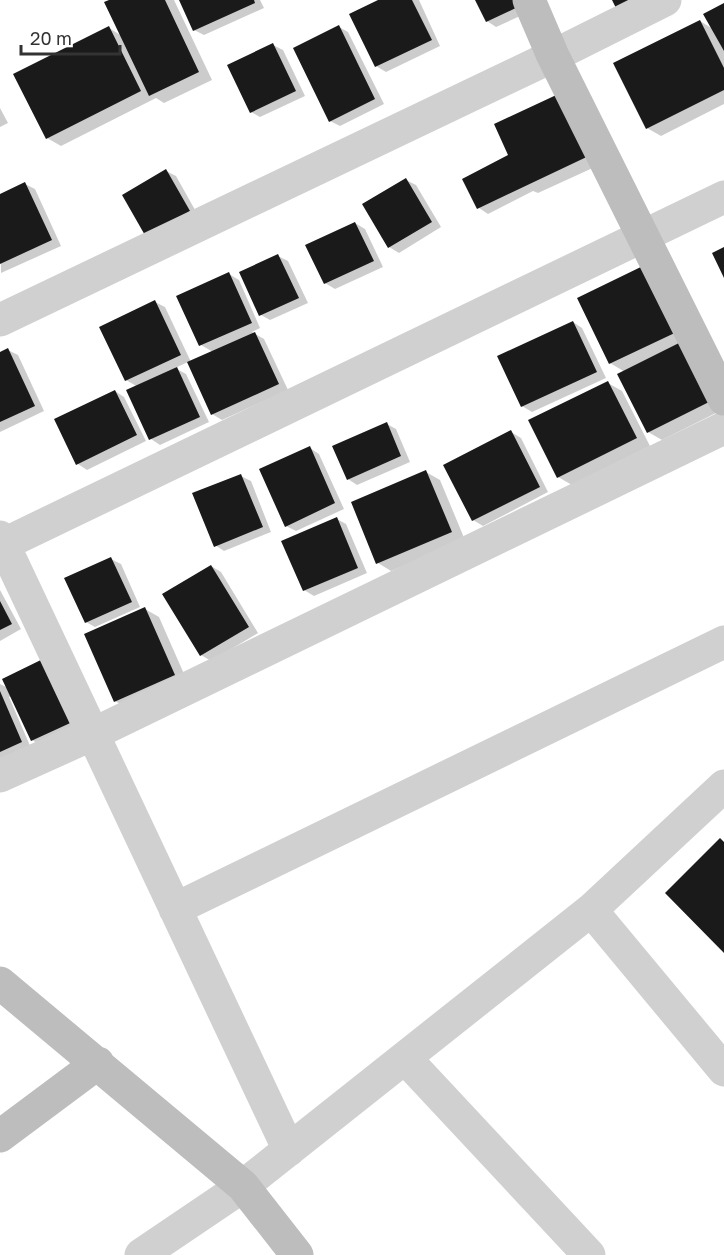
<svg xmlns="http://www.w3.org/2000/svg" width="724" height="1255" viewBox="0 0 724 1255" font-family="'Golos Text',sans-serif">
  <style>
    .shadow { fill: #0003 }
    .building { fill: #1a1a1a }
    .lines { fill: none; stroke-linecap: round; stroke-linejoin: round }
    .street { stroke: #d0d0d0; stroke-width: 33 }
    .secondary { stroke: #bdbdbd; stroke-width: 33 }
  </style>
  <rect width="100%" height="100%" fill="#fff"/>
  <path class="shadow" d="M112 0H174L212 80 164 103 156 98 61 146 47 138 109 28 122 36Z
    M180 0H260L264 8 204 35 194 30Z
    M382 0H419L440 46 386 72 376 66Z
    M477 0H523L529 12 496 27 487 21Z
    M724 5V104L661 136 647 128 700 21 713 29Z
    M339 27 348 32 384 104 340 126 330 121Z
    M273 45 283 50 305 96 260 117 251 112Z
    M0 108 8 123 0 127Z
    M496 125 608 161 538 193 533 191 488 214 479 208 510 155Z
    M166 171 176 176 199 217 157 242Z
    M406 180 416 185 441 227 399 253 389 247Z
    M25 184 35 189 61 246 1 273 0 195Z
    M355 223 365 229 383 267 335 289 325 283Z
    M278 256 288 261 308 303 270 320 261 315Z
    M649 265 724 409 662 440 648 432 625 372 610 363 579 299Z
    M229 274 239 280 260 328 252 332 264 339 288 390 222 420 212 414 188 362 175 368 186 374 209 422 160 445 151 439 138 387 126 380 101 327 155 302 165 307 191 362 213 352 201 345 178 297Z
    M573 322 582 328 606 378 532 412 522 406Z
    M8 350 18 355 44 411 0 432V353Z
    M608 383 622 391 650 446 572 485 558 477Z
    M115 391 124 397 146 441 87 470 78 464Z
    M387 424 396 429 410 462 357 485 348 479Z
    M511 432 521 438 548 492 483 526 473 520Z
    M310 448 319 454 344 509 296 531 286 526Z
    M426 472 440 480 465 540 391 571 378 563Z
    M241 476 251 481 271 532 224 551 215 545Z
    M337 519 346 524 367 573 314 596 304 590Z
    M111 559 121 564 140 607 95 627 86 622Z
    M211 566 221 572 258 633 211 661 201 655Z
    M0 590 21 629 0 641Z
    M145 609 159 617 188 683 129 709 115 701Z
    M0 684 8 688 87 724 42 746 32 740 11 696 9 697 31 748 0 761Z"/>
  <path class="building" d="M109 0H165L199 72 149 96 104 2Z
    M179 0H254L255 3 193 31Z
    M378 0H412L432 40 375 67 349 14Z
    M475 0H517L520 6 486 22Z
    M612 0H635L617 10Z
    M724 3V51L703 14Z
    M700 20 724 68V90L646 129 613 63Z
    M339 25 375 99 329 122 293 48Z
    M109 26 141 91 46 139 13 74Z
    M273 43 296 91 250 113 227 65Z
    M567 90 595 153 477 209 462 179 508 155 494 124Z
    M166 169 190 211 146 237 122 195Z
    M406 178 432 222 388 248 362 204Z
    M25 182 52 240 0 264V194Z
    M355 222 374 261 324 284 305 245Z
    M724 247V278L712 253Z
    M278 254 299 298 259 316 239 272Z
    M649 263 681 330 609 364 577 298Z
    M229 272 252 323 199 346 176 296Z
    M155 300 181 355 125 381 99 327Z
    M573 321 597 372 521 407 497 356Z
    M255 332 279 384 211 415 187 362Z
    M685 340 715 399 647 433 617 374Z
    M8 348 35 406 0 422V352Z
    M177 367 200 417 149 440 126 390Z
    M608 381 637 438 557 478 528 420Z
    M115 390 137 435 76 465 54 419Z
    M387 422 401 456 347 480 332 446Z
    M511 430 540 487 472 521 443 465Z
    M310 446 335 503 285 527 259 469Z
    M426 470 452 532 376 564 351 502Z
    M241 474 263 527 214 547 192 493Z
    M337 517 358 568 303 591 281 541Z
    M111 557 132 602 85 623 64 578Z
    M211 565 249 627 200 656 162 594Z
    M0 601 12 624 0 630Z
    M145 607 175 675 114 702 84 634Z
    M49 656 79 719 31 741 2 679Z
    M0 691 22 742 0 752Z
    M720 838 724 842V953L665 893Z"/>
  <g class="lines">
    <path class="street" d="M0 320 553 56 665 0
      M0 537 289 1150
      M0 546 724 197
      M0 776 93 734 724 428
      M175 909 724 642
      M591 910 724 1070
      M405 1058 589 1255
      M141 1255 243 1186 591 910 724 786"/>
    <path class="secondary" d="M529 0 553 56 724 399
      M0 983 243 1186 297 1255
      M0 1136 98 1063"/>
  </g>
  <path d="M21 45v9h99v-9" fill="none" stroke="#333333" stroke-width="3"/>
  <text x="30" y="45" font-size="18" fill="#333333" stroke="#ffffff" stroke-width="4.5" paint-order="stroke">20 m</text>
</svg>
